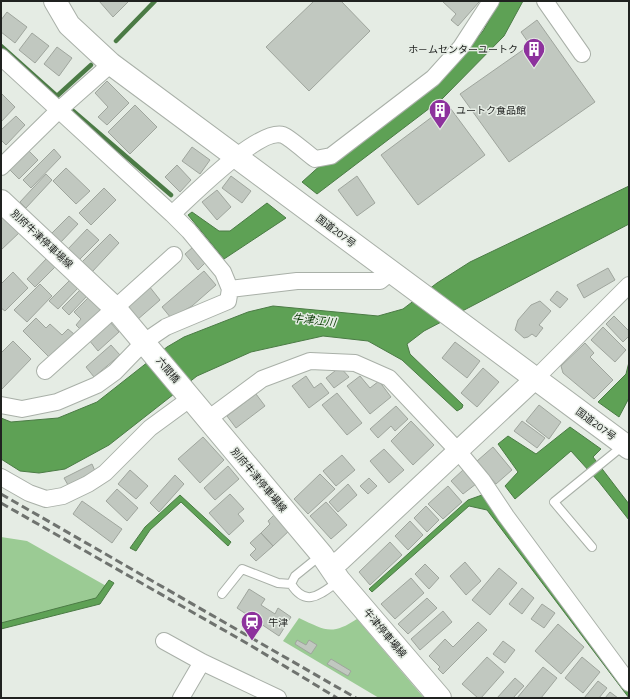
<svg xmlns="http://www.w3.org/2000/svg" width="630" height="699" viewBox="0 0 630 699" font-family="'Titillium Web','Noto Sans JP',sans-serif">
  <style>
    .green { fill: #9bcb94 }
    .water { fill: #5ea155; stroke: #4b7b45 }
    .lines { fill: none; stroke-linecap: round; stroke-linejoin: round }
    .stream { stroke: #4b7b45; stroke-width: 4.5 }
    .building { fill: #c1c8c0; stroke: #9fa59d }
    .service-casing { stroke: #a9b0a8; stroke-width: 10 }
    .minor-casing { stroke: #a9b0a8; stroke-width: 18 }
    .tertiary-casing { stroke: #a9b0a8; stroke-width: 22 }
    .secondary-casing { stroke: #a9b0a8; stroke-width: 24 }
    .trunk-casing { stroke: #a9b0a8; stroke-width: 24 }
    .service { stroke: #fff; stroke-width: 8 }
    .minor { stroke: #fff; stroke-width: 16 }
    .tertiary { stroke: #fff; stroke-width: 20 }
    .secondary { stroke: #fff; stroke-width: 22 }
    .trunk { stroke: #fff; stroke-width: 22 }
    .rail { stroke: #6f736f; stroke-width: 3; stroke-dasharray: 8 4; stroke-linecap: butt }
    .labels { text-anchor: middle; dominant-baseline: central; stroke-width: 3; stroke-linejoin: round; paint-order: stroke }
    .poi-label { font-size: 10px; fill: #202220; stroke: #e5ece4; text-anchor: start }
    .street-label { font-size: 10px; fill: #202220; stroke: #e5ece4 }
    .water-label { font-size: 11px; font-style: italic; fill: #13410d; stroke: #e5ece4 }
  </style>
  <rect width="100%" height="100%" fill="#e5ece4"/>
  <path class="green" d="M1 537 27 541 108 587 99 601 1 624Z
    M299 618C325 630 331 636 357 619L424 698H379L283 641Z"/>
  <path class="water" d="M500 1H523L504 36 443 98 317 194 302 182 323 163 338 161 444 78 483 31Z
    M629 186V224L424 331 407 344 410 354 463 405 462 408 457 411 402 360 368 341 323 336 251 352 197 376 109 445 65 469 39 473 20 471 1 459V418L11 422 58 418 97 402 167 347 184 337 248 312 273 306 378 316 403 309 437 283 470 262Z
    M267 203 286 218 224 259 188 215 192 212 219 231H230Z
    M629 362V398L619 417 598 402 626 374Z
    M570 427 601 449 593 457 629 504V520L599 482 571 451 515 499 505 486 518 472 498 444 508 436 536 454Z
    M180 495 231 542 228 546 181 502 150 530 136 551 130 548 145 527Z
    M482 495 629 691V698L487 510 469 506 372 592 369 589 468 500Z
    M109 580 114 583 100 604 1 629V623L96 598Z"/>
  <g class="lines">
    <path class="stream" d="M116 41 155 1
      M1 46 57 96 91 65
      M72 110 171 195"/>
  </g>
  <path class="building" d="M99 1H129L113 17Z
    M314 1H341L370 31 309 91 266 47Z
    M442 1H478L479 2 458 26 451 20 456 14Z
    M7 12 27 27 15 43 1 32V20Z
    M537 20 595 102 509 162 460 94 530 45 521 32Z
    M32 33 49 46 35 63 19 50Z
    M57 47 72 58 59 76 44 64Z
    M107 81 129 103 107 125 98 117 108 107 95 93Z
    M2 94 15 107 1 122V95Z
    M135 105 157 127 130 154 108 132Z
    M448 105 485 155 418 205 381 155Z
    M16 116 25 125 6 145 1 140V130Z
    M192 147 210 160 200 174 182 161Z
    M54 149 61 157 31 188 23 180Z
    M29 151 38 160 19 179 10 170Z
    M177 165 191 180 180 192 165 177Z
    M66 168 90 191 76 204 53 181Z
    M46 174 52 180 26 208 20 202Z
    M231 176 251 191 242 203 222 188Z
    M357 176 375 203 357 216 338 190Z
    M104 188 116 200 91 225 79 213Z
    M217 190 231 207 217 220 202 202Z
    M1 213 20 232 1 250Z
    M69 216 78 224 60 243 51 234Z
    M87 229 99 240 79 260 68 249Z
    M110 234 119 243 92 272 82 262Z
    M193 247 206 262 198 270 185 254Z
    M47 258 56 266 35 287 27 279Z
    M608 268 615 280 584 298 577 285Z
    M204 271 216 285 192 306 171 318 162 307Z
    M13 272 28 288 5 311 1 308V284Z
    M71 279 79 287 58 309 49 301Z
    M40 284 52 296 27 322 14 310Z
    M149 286 160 300 137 320 125 306Z
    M81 289 88 295 69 315 62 308Z
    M557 291 568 299 560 308 550 300Z
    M90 296 104 309 82 331 76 325 81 319 74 312Z
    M540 301 551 311 539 325 543 328 536 337 532 334 528 337 524 338 515 330 518 320 531 305Z
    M614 316 629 331V336L623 342 606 324Z
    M36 318 46 328 50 324 62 335 68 329 74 334 50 358 23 331Z
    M110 322 119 332 98 351 89 340Z
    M603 327 626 350 615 362 591 340Z
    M13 341 31 359 1 390V353Z
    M455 342 480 361 467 378 442 358Z
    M585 343 594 353 590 357 613 380 594 399 563 373 561 366Z
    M111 345 120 355 94 377 86 367Z
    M340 367 349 377 334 388 326 378Z
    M483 368 499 382 477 407 461 393Z
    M306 376 314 388 321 383 329 393 309 408 292 386Z
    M360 376 370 388 379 381 391 397 370 414 347 386Z
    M337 393 362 423 347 435 322 405Z
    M256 394 265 406 236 428 227 416Z
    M539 405 561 422 549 439 526 421Z
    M396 406 408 419 395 431 391 426 378 438 370 429Z
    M411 421 434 445 413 465 391 441Z
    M522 421 545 438 537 448 514 431Z
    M203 437 224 460 200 483 178 459Z
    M493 447 512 470 496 484 477 461Z
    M384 449 404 470 389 483 370 461Z
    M342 455 355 470 336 486 323 471Z
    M92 464 95 471 68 485 64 478Z
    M228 466 239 479 215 500 204 488Z
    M130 470 148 486 136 499 118 484Z
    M463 470 476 484 463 494 451 481Z
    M320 474 335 489 308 514 294 499Z
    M175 475 184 484 159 512 150 503Z
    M369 478 377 486 368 494 360 486Z
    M348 484 357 495 338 512 329 502Z
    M448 486 462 502 443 519 428 504Z
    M117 489 138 508 127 521 106 501Z
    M230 494 244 509 238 514 244 521 229 535 209 513Z
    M82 501 122 529 112 543 73 514Z
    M326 502 347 525 331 539 310 516Z
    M426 506 439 520 427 532 414 518Z
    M276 513 291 529 273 546 261 533 270 524 268 521Z
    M410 521 423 535 408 550 395 536Z
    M261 533 273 546 256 561 250 555 256 549 250 543Z
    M390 542 402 555 370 585 359 572Z
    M465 562 481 581 466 595 450 576Z
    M425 564 439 578 429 589 415 574Z
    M499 568 517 583 490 615 472 600Z
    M411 578 424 593 395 619 381 604Z
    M522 588 534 598 522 614 509 604Z
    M249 589 265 599 261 605 275 614 278 608 291 617 279 636 237 608Z
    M427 598 437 608 408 634 398 624Z
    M542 604 555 613 544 628 531 619Z
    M443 611 452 622 420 650 411 639Z
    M478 622 487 630 443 674 438 669 440 667 429 656 445 639 453 647Z
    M558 624 584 647 561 674 535 651Z
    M297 640 306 645 309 640 317 645 311 654 295 644Z
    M503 641 515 650 505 663 493 654Z
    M487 657 504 672 481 698H478L462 684Z
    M582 657 600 672 583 693 565 678Z
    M331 659 351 671 348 676 327 664Z
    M543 667 557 678 541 698H517Z
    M515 678 524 686 513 698H497Z
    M598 681 607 688 599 698H584Z
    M610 692 618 698H605Z"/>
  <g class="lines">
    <g class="service-casing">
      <path id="service" d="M592 547 554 502 624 445
        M321 555 295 576 291 584C307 609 321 593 339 581
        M222 594 242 569 278 583 291 584"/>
    </g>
    <g class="minor-casing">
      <path id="minor" d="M545 1 582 54
        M1 57 172 214 189 231 223 272 230 289 228 301 166 327 144 342 115 372 97 385 57 402 22 409 1 405
        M1 167 60 109 111 64
        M172 214C191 197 259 127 283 135 289 137 308 154 315 159L331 156 433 78 461 47 491 1
        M230 289 297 281H380L391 272
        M45 371 174 255
        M535 379 629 285
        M208 419 262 379 310 361 355 363 389 378 458 451 482 480 506 516 629 683
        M1 477 29 493 46 499 63 496 88 484 105 473 150 428 191 398
        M164 641 202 662 278 698
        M181 698 202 662"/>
    </g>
    <g class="tertiary-casing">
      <path id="tertiary" d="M331 567 341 560 535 379"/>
    </g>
    <g class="secondary-casing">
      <path id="secondary" d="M1 201 114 307 322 555 339 580 440 698"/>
    </g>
    <g class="trunk-casing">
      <path id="trunk" d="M55 1 69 25 111 64 629 448"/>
    </g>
    <use href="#service" class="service"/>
    <use href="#minor" class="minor"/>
    <use href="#tertiary" class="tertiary"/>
    <use href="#secondary" class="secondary"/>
    <use href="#trunk" class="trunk"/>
    <path class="rail" d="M1 494 356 698
      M1 503 250 645 337 698"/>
  </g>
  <defs>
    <g id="building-pin" transform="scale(1.15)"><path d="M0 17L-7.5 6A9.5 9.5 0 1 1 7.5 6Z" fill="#8d329d" stroke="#e5ece4"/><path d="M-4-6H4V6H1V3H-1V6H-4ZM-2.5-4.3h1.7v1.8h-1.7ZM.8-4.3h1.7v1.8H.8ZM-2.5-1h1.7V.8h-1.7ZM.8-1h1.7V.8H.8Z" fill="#fff"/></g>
    <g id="station-pin" transform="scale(1.15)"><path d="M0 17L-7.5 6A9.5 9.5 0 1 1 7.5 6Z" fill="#8d329d" stroke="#e5ece4"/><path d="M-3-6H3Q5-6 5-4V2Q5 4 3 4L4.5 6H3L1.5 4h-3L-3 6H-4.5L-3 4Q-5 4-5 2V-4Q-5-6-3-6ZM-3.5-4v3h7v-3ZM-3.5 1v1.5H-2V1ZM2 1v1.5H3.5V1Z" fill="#fff"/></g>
  </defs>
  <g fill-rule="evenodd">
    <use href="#building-pin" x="534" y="49"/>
    <use href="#building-pin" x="440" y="110"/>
    <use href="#station-pin" x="252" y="622"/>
  </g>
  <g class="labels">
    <g class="poi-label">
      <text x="518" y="49" text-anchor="end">ホ－ムセンターユートク</text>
      <text x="456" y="110">ユートク食品館</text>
      <text x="268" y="622">牛津</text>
    </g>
    <g class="street-label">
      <text transform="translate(336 231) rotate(37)">国道207号</text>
      <text transform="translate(42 239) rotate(43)">別府牛津停車場線</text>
      <text transform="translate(168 370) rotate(50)">六間橋</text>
      <text transform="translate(596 424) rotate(36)">国道207号</text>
      <text transform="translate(259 480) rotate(50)">別府牛津停車場線</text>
      <text transform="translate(385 633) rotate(50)">牛津停車場線</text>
    </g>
    <g class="water-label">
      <text transform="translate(314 320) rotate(6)">牛津江川</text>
    </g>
  </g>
  <rect width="630" height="699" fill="none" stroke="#202220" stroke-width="4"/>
</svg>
